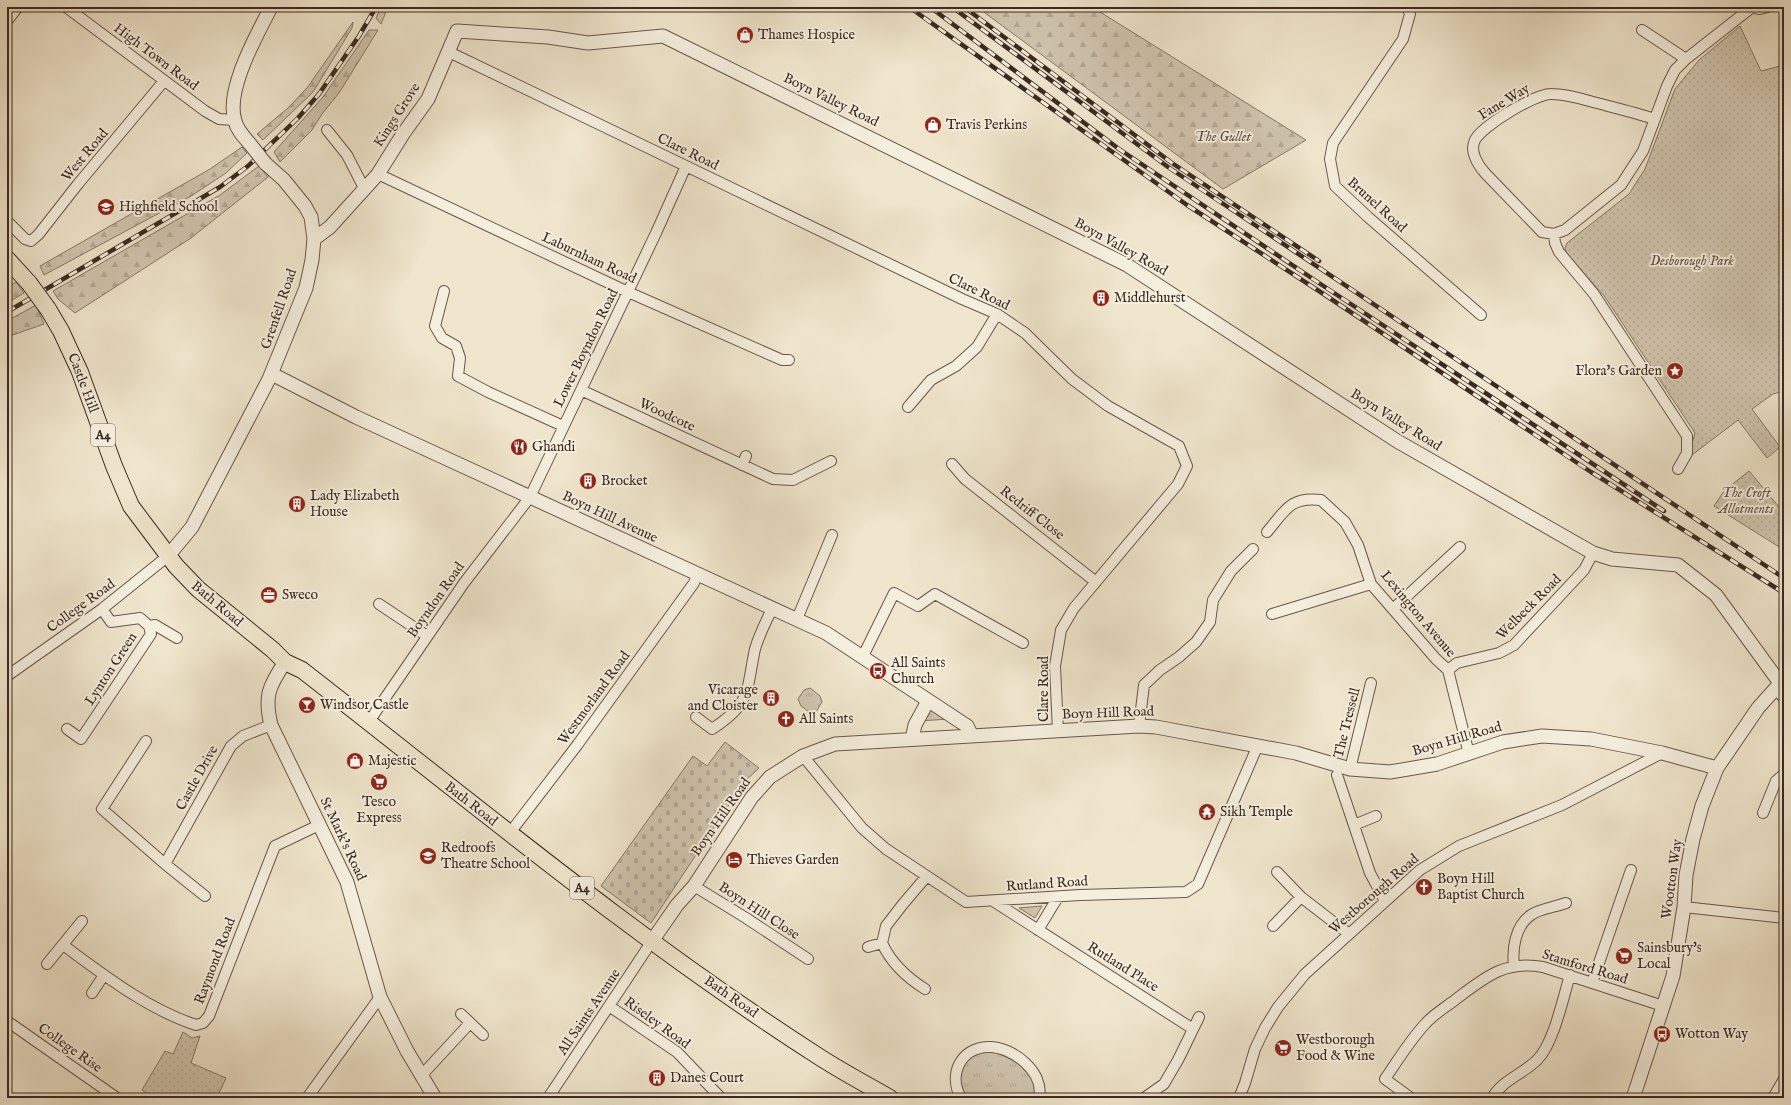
<svg xmlns="http://www.w3.org/2000/svg" width="1791" height="1105" viewBox="0 0 1791 1105" font-family="'IM FELL English',serif">
  <style>
    .grass { fill: url(#grass-tufts); stroke: #86786a }
    .forest { fill: url(#forest-firs); stroke: #86786a }
    .cemetery { fill: url(#cemetery-stones); stroke: #86786a }
    .park { fill: url(#park-dots); stroke: #86786a }
    .lines { fill: none; stroke-linecap: round; stroke-linejoin: round }
    .minor-casing { stroke: #68594e; stroke-width: 12 }
    .tertiary-casing { stroke: #68594e; stroke-width: 15 }
    .primary-casing { stroke: #3b2a23; stroke-width: 18 }
    .minor { stroke: #f5efde; stroke-width: 10 }
    .tertiary { stroke: #f5efde; stroke-width: 13 }
    .primary { stroke: #f0e6cd; stroke-width: 16 }
    .rail-casing { stroke: #3b2a23; stroke-width: 4.5 }
    .rail { stroke: #f5efde; stroke-width: 3; stroke-dasharray: 9; stroke-linecap: butt }
    .tertiary-bridge-casing { stroke: #68594e; stroke-width: 15; stroke-linecap: butt }
    .primary-bridge-casing { stroke: #3b2a23; stroke-width: 18; stroke-linecap: butt }
    .tertiary-bridge { stroke: #f5efde; stroke-width: 13 }
    .primary-bridge { stroke: #f0e6cd; stroke-width: 16 }
    .labels { text-anchor: middle; dominant-baseline: central; stroke-width: 4; stroke-linejoin: round; paint-order: stroke }
    .shield { fill: #f5efde; stroke: #73655b; stroke-width: 1 }
    .shield-label { font-size: 13px; font-weight: bold; fill: #3b2a23 }
    .poi-label { font-size: 14px; fill: #3b2a23; stroke: #f5efde; text-anchor: start }
    .street-label { font-size: 14px; fill: #3b2a23; stroke: #f5efde }
    .park-label { font-size: 14px; font-style: italic; fill: #605146; stroke: #f5efde }
  </style>
  <defs>
    <pattern id="grass-tufts" width="24" height="20" patternUnits="userSpaceOnUse"><rect width="24" height="20" fill="#d1c6b0"/><path d="M3 7l-1-3M5 7V3M7 7l1-3M15 17l-1-3M17 17v-4M19 17l1-3" fill="none" stroke="#b4aa97"/></pattern>
    <pattern id="forest-firs" width="22" height="20" patternUnits="userSpaceOnUse"><rect width="22" height="20" fill="#d1c6b0"/><path d="M5 1l3.5 6h-7zM16 11l3.5 6h-7z" fill="#b4aa97"/></pattern>
    <pattern id="cemetery-stones" width="16" height="16" patternUnits="userSpaceOnUse"><rect width="16" height="16" fill="#d1c6b0"/><path d="M2 7V4a2 2 0 0 1 4 0v3zM10 15v-3a2 2 0 0 1 4 0v3z" fill="#b4aa97"/></pattern>
    <pattern id="park-dots" width="8" height="8" patternUnits="userSpaceOnUse"><rect width="8" height="8" fill="#d1c6b0"/><path d="M2 2h.1M6 6h.1" fill="none" stroke="#b4aa97" stroke-width="1.8" stroke-linecap="round"/></pattern>
  </defs>
  <rect width="100%" height="100%" fill="#f0e6cd"/>
  <filter id="stains"><feTurbulence type="fractalNoise" baseFrequency=".005" numOctaves="4"/><feColorMatrix values="0 0 0 0 .2 0 0 0 0 .09 0 0 0 0 .02 0 0 0 .5 -.17"/></filter>
  <radialGradient id="worn" r=".72"><stop offset=".6" stop-color="#630" stop-opacity="0"/><stop offset="1" stop-color="#630" stop-opacity=".3"/></radialGradient>
  <path class="grass" d="M810 688 820 696 822 702 816 712 812 714 801 706 798 699 804 690Z
    M926 705 950 719 918 721Z
    M1042 906 1035 918 1019 908Z
    M987 1050C1009 1056 1039 1070 1035 1098H968C951 1075 962 1059 987 1050Z"/>
  <path class="forest" d="M381 7H388L381 24 376 18Z
    M977 7H1092L1306 140 1223 189Z
    M353 22 352 28 313 92 263 140 257 134 288 108 307 88Z
    M369 30H378L339 93 322 114 312 130 280 162 274 152 323 97Z
    M242 147 247 153 226 173 191 196 44 275 40 266 210 169Z
    M259 166 268 177 191 238 75 313 58 299 53 291 220 195Z
    M16 282 24 293 7 303V288Z
    M36 305 44 324 7 337V321Z"/>
  <path class="cemetery" d="M725 742 759 768 744 782 651 923 601 886 693 756 707 766Z"/>
  <path class="park" d="M1740 26 1761 71 1784 65V391L1773 394 1752 409 1780 447 1767 458 1738 420 1688 458 1695 433 1605 297 1567 254 1565 248 1567 243 1629 194 1645 169 1675 89 1699 60Z
    M1749 471 1784 513V550L1714 506 1724 491Z
    M183 1032 192 1038 200 1036 191 1063 226 1078 217 1098H153L142 1090 165 1051 173 1054Z"/>
  <g class="lines">
    <g class="minor-casing">
      <path id="minor" d="M66 7 205 111 219 119 234 120
        M1407 7 1410 14 1403 39 1333 143 1330 159 1335 186 1368 217 1481 315
        M1749 7 1760 9 1768 7
        M7 21 18 7
        M1642 30 1686 59
        M449 52 962 299 997 314 1025 333 1072 379 1108 406 1179 446 1187 466 1178 484 1074 608 1061 630 1055 666 1058 731
        M1655 119C1636 113 1616 108 1597 103 1582 99 1567 94 1552 94 1536 93 1482 126 1475 140 1469 151 1478 165 1485 173L1542 232 1554 234 1565 230 1621 185 1643 151 1667 86 1675 70 1686 59 1751 8
        M327 130 347 155 365 190
        M378 174 628 292 782 360H789
        M7 221 25 239 31 241 38 235 78 184 164 81
        M1554 234 1555 243 1559 252 1594 294 1687 436V453L1678 469
        M444 291 435 326 442 338 456 346 460 358 458 376 488 392 563 426
        M581 390 773 479 793 480 831 461
        M908 407 931 380 956 366 977 347 997 314
        M952 464 965 479 1096 582
        M742 465 746 456
        M1267 532C1285 511 1290 496 1321 500L1345 522 1358 545 1371 584 1436 659 1448 670 1469 754
        M379 604 427 636
        M1393 609 1460 547
        M1272 614 1371 584
        M797 619 832 535
        M149 626 155 625 177 638
        M863 656 894 593 918 606 935 594 1023 643
        M1448 670 1457 663 1499 653 1514 645 1584 570 1593 553
        M7 676 102 609 168 556
        M1780 694 1784 698
        M696 717 712 729C752 703 746 691 755 649 759 635 766 621 772 609
        M368 723 464 583 530 497 656 233 686 166
        M1139 726 1144 685 1160 670 1179 657 1196 642 1210 622 1213 600 1231 571 1253 549
        M67 729 81 739 151 634 149 626 140 618 111 622 102 609
        M146 741 102 809 165 864 231 746 243 736 271 725
        M803 756 862 828 886 849 966 902 1080 895 1186 892 1198 884 1258 745
        M1350 769 1371 683
        M1337 775 1370 873 1385 901
        M1763 813 1776 781 1784 774
        M1354 825 1376 816
        M509 834 578 744 694 583 697 575
        M165 864 205 896
        M1277 872 1301 897 1349 934
        M694 886 746 918 808 959
        M993 901 1193 1029
        M1684 907 1784 918
        M1273 926 1301 897
        M1038 930 1058 897
        M63 945C104 975 147 1009 196 1025L203 1023 209 1016 275 846 319 825
        M868 947 882 943
        M47 964 82 921
        M1514 966C1512 949 1515 926 1531 915 1539 909 1555 907 1566 903
        M1592 983 1631 870
        M925 989C906 977 891 963 882 943L886 926 903 904 926 877
        M92 993 104 975
        M609 1006 677 1052 721 1098
        M461 1014 483 1035
        M7 1021 117 1098
        M421 1076 470 1023
        M307 1098 380 997
        M548 1098 652 941
        M961 1098C948 1075 960 1048 988 1047 1012 1046 1045 1072 1039 1098
        M1144 1098 1164 1084 1178 1060 1199 1017
        M1239 1098 1245 1083 1255 1049 1265 1028 1278 1007 1305 974 1420 870 1459 846 1562 805 1662 753
        M1411 1098 1385 1079C1398 1060 1410 1040 1426 1023 1434 1014 1446 1007 1455 1000 1484 978 1504 960 1543 967L1663 1006
        M1492 1098C1503 1079 1524 1074 1538 1059 1554 1042 1563 998 1570 975
        M1773 1098 1784 1079"/>
    </g>
    <g class="tertiary-casing">
      <path id="tertiary" d="M250 144C244 137 237 130 235 121 225 90 257 35 271 7
        M314 239 330 227 378 174 403 134 428 99 457 31 548 37 588 43 663 36 1127 265 1397 441 1593 553 1612 559 1678 565 1716 595 1780 683
        M272 374 356 417 826 633 967 726 972 736
        M168 556 192 527 269 379 306 288 312 260 314 239 311 217 305 206 284 180 265 163
        M285 662C269 686 264 696 271 725L347 882 380 997 407 1051 435 1098
        M912 739 915 725 928 701
        M652 941 677 905 694 886 752 797 770 777 803 756 835 744 1139 726 1156 727 1296 753 1350 769 1390 772 1437 764 1503 742 1542 736 1591 739 1662 753 1717 768
        M1633 1098 1673 976 1684 907 1686 875 1693 839 1702 806 1717 768 1758 708 1784 679"/>
    </g>
    <g class="primary-casing">
      <path id="primary" d="M7 259 29 283
        M48 309 61 331 80 372 114 466 131 506 176 566 198 589 273 650 285 662 302 670C472 802 638 941 821 1058 843 1072 867 1085 890 1098"/>
    </g>
    <use href="#minor" class="minor"/>
    <use href="#tertiary" class="tertiary"/>
    <use href="#primary" class="primary"/>
    <g class="rail-casing">
      <path id="rail" d="M909 7 1187 205 1322 293 1591 472 1784 593
        M930 7 1119 149 1322 285 1664 511
        M952 7 1168 167 1784 578
        M964 7 1172 163 1319 261
        M7 312 220 187 248 166 298 118 319 94 359 36 376 7"/>
    </g>
    <use href="#rail" class="rail"/>
    <g class="tertiary-bridge-casing">
      <path id="tertiary-bridge" d="M250 144 265 163"/>
    </g>
    <g class="primary-bridge-casing">
      <path id="primary-bridge" d="M29 283 48 309"/>
    </g>
    <use href="#tertiary-bridge" class="tertiary-bridge"/>
    <use href="#primary-bridge" class="primary-bridge"/>
  </g>
  <defs>
    <g id="shop-disc" transform="scale(0.9)"><circle r="9.5" fill="#8f2418" stroke="#f5efde"/><path d="M-5-2.5h2.3a2.7 3.5 0 0 1 5.4 0H5L5.5 6h-11ZM-1.5-2.5h3a1.5 2.3 0 0 0-3 0Z" fill="#fff"/></g>
    <g id="school-disc" transform="scale(0.9)"><circle r="9.5" fill="#8f2418" stroke="#f5efde"/><path d="M0-5L7-2L0 1L-7-2ZM-4 1L0 2.5L4 1V4Q0 6-4 4Z" fill="#fff"/></g>
    <g id="building-disc" transform="scale(0.9)"><circle r="9.5" fill="#8f2418" stroke="#f5efde"/><path d="M-4-6H4V6H1V3H-1V6H-4ZM-2.5-4.3h1.7v1.8h-1.7ZM.8-4.3h1.7v1.8H.8ZM-2.5-1h1.7V.8h-1.7ZM.8-1h1.7V.8H.8Z" fill="#fff"/></g>
    <g id="sight-disc" transform="scale(0.9)"><circle r="9.5" fill="#8f2418" stroke="#f5efde"/><path d="M0-6L1.8-2.2L6-1.7L2.9 1.2L3.7 5.4L0 3.3L-3.7 5.4L-2.9 1.2L-6-1.7L-1.8-2.2Z" fill="#fff"/></g>
    <g id="restaurant-disc" transform="scale(0.9)"><circle r="9.5" fill="#8f2418" stroke="#f5efde"/><path d="M-5-6h1v4h1v-4h1v4h1v-4h1v5L-1.5 .5V6h-2V.5L-5-1ZM5-6V6H3V1.5H1.5Q1.5-4 5-6Z" fill="#fff"/></g>
    <g id="office-disc" transform="scale(0.9)"><circle r="9.5" fill="#8f2418" stroke="#f5efde"/><path d="M-6-3h4V-5.5h4V-3h4V5H-6ZM-1-4.5V-3h2v-1.5ZM-6 0V1H6V0Z" fill="#fff"/></g>
    <g id="bus-disc" transform="scale(0.9)"><circle r="9.5" fill="#8f2418" stroke="#f5efde"/><path d="M-5-6H5V4H4V6H2V4H-2V6H-4V4H-5ZM-3.5-4V0h7V-4ZM-3.5 1.2v1.5H-2V1.2ZM2 1.2v1.5H3.5V1.2Z" fill="#fff"/></g>
    <g id="bar-disc" transform="scale(0.9)"><circle r="9.5" fill="#8f2418" stroke="#f5efde"/><path d="M-6-5H6L.8 .8V4.5H3.5V6h-7V4.5H-.8V.8Z" fill="#fff"/></g>
    <g id="church-disc" transform="scale(0.9)"><circle r="9.5" fill="#8f2418" stroke="#f5efde"/><path d="M-1.2-6h2.4v3.5h3.3v2.4h-3.3V6h-2.4V-.1h-3.3v-2.4h3.3Z" fill="#fff"/></g>
    <g id="supermarket-disc" transform="scale(0.9)"><circle r="9.5" fill="#8f2418" stroke="#f5efde"/><path d="M-6-5.5h2.5l.6 2H6L4.5 2H-2.5L-4.4-4H-6ZM-1.5 3.2a1.3 1.3 0 1 0 .1 0ZM3 3.2a1.3 1.3 0 1 0 .1 0Z" fill="#fff"/></g>
    <g id="temple-disc" transform="scale(0.9)"><circle r="9.5" fill="#8f2418" stroke="#f5efde"/><path d="M0-6L5-2H3V0L6.5 2.5H4V6H1.5V3h-3V6H-4V2.5H-6.5L-3 0V-2H-5Z" fill="#fff"/></g>
    <g id="hotel-disc" transform="scale(0.9)"><circle r="9.5" fill="#8f2418" stroke="#f5efde"/><path d="M-6-4.5h1.5V1H6V5H4.5V3h-9V5H-6ZM-4 0a1.8 1.8 0 1 1 3.6 0ZM.5 0V-2.5h3Q6-2.5 6 0Z" fill="#fff"/></g>
  </defs>
  <g fill-rule="evenodd">
    <use href="#shop-disc" x="745" y="35"/>
    <use href="#shop-disc" x="933" y="125"/>
    <use href="#school-disc" x="106" y="207"/>
    <use href="#building-disc" x="1101" y="298"/>
    <use href="#sight-disc" x="1675" y="371"/>
    <use href="#restaurant-disc" x="519" y="447"/>
    <use href="#building-disc" x="588" y="481"/>
    <use href="#building-disc" x="297" y="504"/>
    <use href="#office-disc" x="269" y="595"/>
    <use href="#bus-disc" x="878" y="671"/>
    <use href="#building-disc" x="771" y="698"/>
    <use href="#bar-disc" x="307" y="705"/>
    <use href="#church-disc" x="786" y="719"/>
    <use href="#shop-disc" x="355" y="761"/>
    <use href="#supermarket-disc" x="379" y="782"/>
    <use href="#temple-disc" x="1207" y="812"/>
    <use href="#school-disc" x="428" y="856"/>
    <use href="#hotel-disc" x="734" y="860"/>
    <use href="#church-disc" x="1424" y="887"/>
    <use href="#supermarket-disc" x="1624" y="956"/>
    <use href="#bus-disc" x="1662" y="1034"/>
    <use href="#supermarket-disc" x="1283" y="1048"/>
    <use href="#building-disc" x="657" y="1078"/>
  </g>
  <g class="labels">
    <g class="shield">
      <rect x="91" y="424" width="24" height="22" rx="3"/>
      <rect x="570" y="877" width="24" height="22" rx="3"/>
    </g>
    <g class="shield-label">
      <text x="103" y="435">A4</text>
      <text x="582" y="888">A4</text>
    </g>
    <g class="poi-label">
      <text x="758" y="35">Thames Hospice</text>
      <text x="946" y="125">Travis Perkins</text>
      <text x="119" y="207">Highfield School</text>
      <text x="1114" y="298">Middlehurst</text>
      <text x="1662" y="371" text-anchor="end">Flora's Garden</text>
      <text x="532" y="447">Ghandi</text>
      <text x="601" y="481">Brocket</text>
      <text x="310" y="496">Lady Elizabeth<tspan x="310" dy="16">House</tspan></text>
      <text x="282" y="595">Sweco</text>
      <text x="891" y="663">All Saints<tspan x="891" dy="16">Church</tspan></text>
      <text x="758" y="690" text-anchor="end">Vicarage<tspan x="758" dy="16">and Cloister</tspan></text>
      <text x="320" y="705">Windsor Castle</text>
      <text x="799" y="719">All Saints</text>
      <text x="368" y="761">Majestic</text>
      <text x="379" y="802" text-anchor="middle">Tesco<tspan x="379" dy="16">Express</tspan></text>
      <text x="1220" y="812">Sikh Temple</text>
      <text x="441" y="848">Redroofs<tspan x="441" dy="16">Theatre School</tspan></text>
      <text x="747" y="860">Thieves Garden</text>
      <text x="1437" y="879">Boyn Hill<tspan x="1437" dy="16">Baptist Church</tspan></text>
      <text x="1637" y="948">Sainsbury's<tspan x="1637" dy="16">Local</tspan></text>
      <text x="1675" y="1034">Wotton Way</text>
      <text x="1296" y="1040">Westborough<tspan x="1296" dy="16">Food &amp; Wine</tspan></text>
      <text x="670" y="1078">Danes Court</text>
    </g>
    <g class="street-label">
      <text transform="translate(156 57) rotate(37)">High Town Road</text>
      <text transform="translate(831 100) rotate(26)">Boyn Valley Road</text>
      <text transform="translate(1504 102) rotate(-31)">Fane Way</text>
      <text transform="translate(397 115) rotate(-57)">Kings Grove</text>
      <text transform="translate(688 152) rotate(26)">Clare Road</text>
      <text transform="translate(85 155) rotate(-50)">West Road</text>
      <text transform="translate(1377 205) rotate(42)">Brunel Road</text>
      <text transform="translate(1121 247) rotate(29)">Boyn Valley Road</text>
      <text transform="translate(589 258) rotate(25)">Laburnham Road</text>
      <text transform="translate(979 292) rotate(26)">Clare Road</text>
      <text transform="translate(279 309) rotate(-71)">Grenfell Road</text>
      <text transform="translate(586 348) rotate(-64)">Lower Boyndon Road</text>
      <text transform="translate(83 383) rotate(69)">Castle Hill</text>
      <text transform="translate(667 415) rotate(25)">Woodcote</text>
      <text transform="translate(1396 420) rotate(32)">Boyn Valley Road</text>
      <text transform="translate(1032 513) rotate(38)">Redriff Close</text>
      <text transform="translate(610 517) rotate(25)">Boyn Hill Avenue</text>
      <text transform="translate(436 600) rotate(-55)">Boyndon Road</text>
      <text transform="translate(217 604) rotate(40)">Bath Road</text>
      <text transform="translate(81 606) rotate(-36)">College Road</text>
      <text transform="translate(1529 607) rotate(-45)">Welbeck Road</text>
      <text transform="translate(1418 614) rotate(50)">Lexington Avenue</text>
      <text transform="translate(111 669) rotate(-57)">Lynton Green</text>
      <text transform="translate(1044 689) rotate(-90)">Clare Road</text>
      <text transform="translate(594 698) rotate(-54)">Westmorland Road</text>
      <text transform="translate(1108 713) rotate(-2)">Boyn Hill Road</text>
      <text transform="translate(1347 723) rotate(-76)">The Tressell</text>
      <text transform="translate(1457 739) rotate(-16)">Boyn Hill Road</text>
      <text transform="translate(197 778) rotate(-61)">Castle Drive</text>
      <text transform="translate(471 804) rotate(38)">Bath Road</text>
      <text transform="translate(721 817) rotate(-55)">Boyn Hill Road</text>
      <text transform="translate(343 839) rotate(65)">St Mark's Road</text>
      <text transform="translate(1672 879) rotate(-82)">Wootton Way</text>
      <text transform="translate(1047 884) rotate(-4)">Rutland Road</text>
      <text transform="translate(1374 894) rotate(-41)">Westborough Road</text>
      <text transform="translate(759 911) rotate(33)">Boyn Hill Close</text>
      <text transform="translate(215 961) rotate(-69)">Raymond Road</text>
      <text transform="translate(1123 967) rotate(32)">Rutland Place</text>
      <text transform="translate(1585 967) rotate(17)">Stamford Road</text>
      <text transform="translate(731 997) rotate(35)">Bath Road</text>
      <text transform="translate(589 1012) rotate(-56)">All Saints Avenue</text>
      <text transform="translate(657 1023) rotate(36)">Riseley Road</text>
      <text transform="translate(70 1048) rotate(35)">College Rise</text>
    </g>
    <g class="park-label">
      <text x="1223" y="137">The Gullet</text>
      <text x="1692" y="261">Desborough Park</text>
      <text x="1746" y="493">The Croft<tspan x="1746" dy="16">Allotments</tspan></text>
    </g>
  </g>
  <rect width="1791" height="1105" fill="none" stroke="#f0e6cd" stroke-width="24"/>
  <rect x="8" y="8" width="1775" height="1089" fill="none" stroke="#3b2a23" stroke-width="2"/>
  <rect x="12" y="12" width="1767" height="1081" fill="none" stroke="#3b2a23"/>
  <rect width="100%" height="100%" filter="url(#stains)"/>
  <rect width="100%" height="100%" fill="url(#worn)"/>
</svg>
